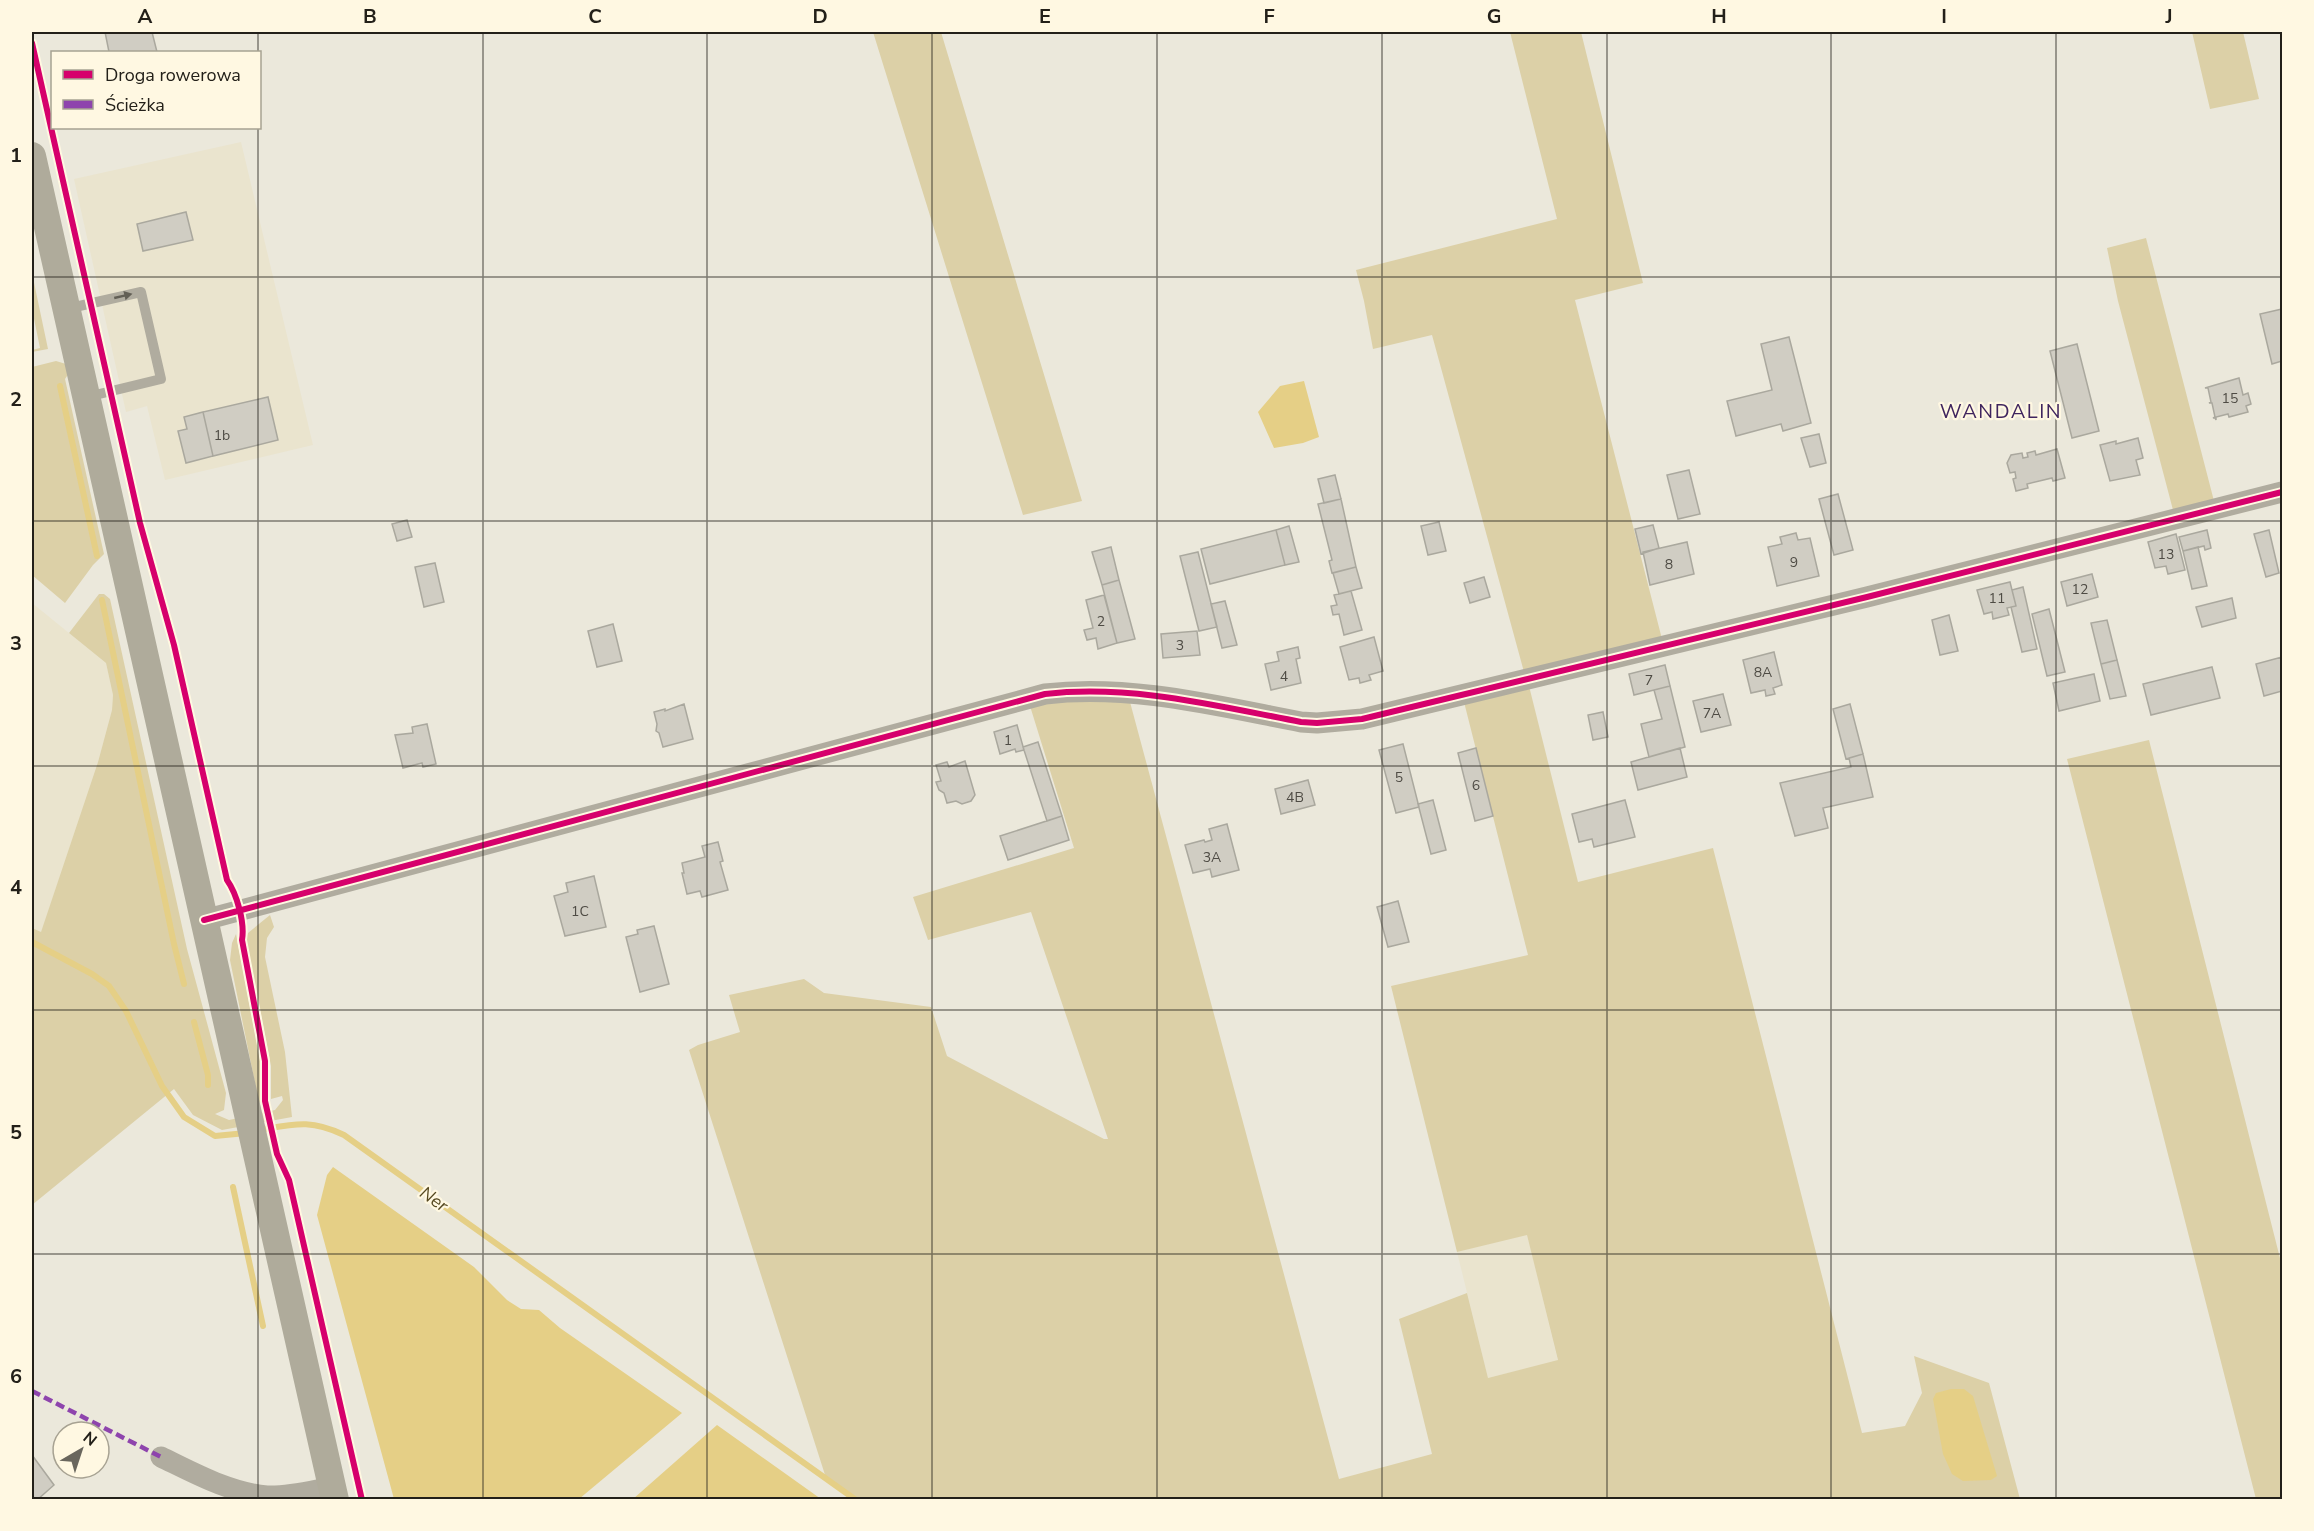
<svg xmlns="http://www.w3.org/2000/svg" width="2314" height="1531" viewBox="0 0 2314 1531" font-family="'Nunito Sans',sans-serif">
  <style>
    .built { fill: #eae4ce }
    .green { fill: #dcd0a7 }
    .water { fill: #e5cf86 }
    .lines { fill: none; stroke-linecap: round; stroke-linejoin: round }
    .stream { stroke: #e5cf86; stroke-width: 6 }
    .building { fill: #d0cdc3; stroke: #aaa89e; stroke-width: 1.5 }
    .lane { stroke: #b0ac9f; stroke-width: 10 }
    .street { stroke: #b0ac9f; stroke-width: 21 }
    .secondary { stroke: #afab9b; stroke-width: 28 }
    .quiet { stroke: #8e44ad; stroke-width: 4.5; stroke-dasharray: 9 4.5; stroke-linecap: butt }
    .cycleway-casing { stroke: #fff8e2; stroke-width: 10 }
    .cycleway { stroke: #d6006c; stroke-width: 6 }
    .oneway { fill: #625f55 }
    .grid { fill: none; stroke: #232019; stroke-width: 1.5; stroke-opacity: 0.55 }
    .labels { text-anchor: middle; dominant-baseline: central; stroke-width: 4.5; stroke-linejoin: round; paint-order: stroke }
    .number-label { font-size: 14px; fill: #4e4b44 }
    .water-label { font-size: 18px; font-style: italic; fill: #55481f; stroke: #fff8e2 }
    .quarter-label { font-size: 20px; letter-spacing: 1.5px; fill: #3f255e; stroke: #fff8e2 }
    .neatline { fill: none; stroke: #232019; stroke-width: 2 }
    .grid-label { font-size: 20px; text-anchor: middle; font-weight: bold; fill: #232019 }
  </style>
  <rect width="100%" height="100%" fill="#ebe8db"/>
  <path class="built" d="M241 142 313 445 165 480 147 406 126 412 74 179Z
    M32 603 106 663 113 695 112 710 98 762 41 933 32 928Z
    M1527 1234 1558 1361 1488 1378 1457 1252Z"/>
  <path class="green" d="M873 32H941L1082 501 1023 515Z
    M1510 32H1581L1643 283 1575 300 1662 639 1524 672 1432 335 1373 349 1364 301 1356 270 1557 219Z
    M2192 32H2243L2259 99 2210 109Z
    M2146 238 2214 501 2173 510 2118 301 2107 248Z
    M32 273 48 349 32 352V350L40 348 32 309Z
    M56 361 66 364 69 373 65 379 104 554 93 565 65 603 32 575V367Z
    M99 594H104L110 599 187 949 226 1093 224 1110 215 1114 229 1120 275 1110 283 1100 282 1096 271 1099V1066L246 938 248 933 270 915 274 927 267 938 265 957 285 1052 292 1117 222 1130 193 1115 174 1089 32 1205V928L41 932 98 762 112 710 113 695 106 663 69 633Z
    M1529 686 1578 882 1713 848 1862 1433 1905 1426 1922 1393 1914 1356 1989 1383 2020 1499H856L826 1478 689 1050 698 1045 740 1032 729 995 804 979 824 993 931 1007 947 1056 1104 1139H1108L1031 912 928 940 913 897 1074 848 1030 706 1079 700 1130 702 1339 1479 1432 1454 1399 1319 1467 1293 1488 1378 1558 1360 1527 1235 1457 1252 1391 986 1528 955 1464 702Z
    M2149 740 2282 1266V1499H2256L2067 759Z
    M236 934 261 1065V1102L259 1103 230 960 232 943Z"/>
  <path class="water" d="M1304 381 1319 437 1303 443 1274 448 1258 412 1280 386Z
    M333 1167 474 1267 507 1300 521 1309 539 1310 560 1328 682 1413 579 1499H394L317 1215 327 1175Z
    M1951 1389H1964L1973 1396 1997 1476 1991 1480 1963 1481 1952 1474 1943 1454 1933 1399 1936 1393Z
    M717 1425 821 1499H633Z"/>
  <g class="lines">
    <path class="stream" d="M60 386 97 556
      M102 600 174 944 184 984
      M32 942 92 974 109 986 126 1011 162 1086 184 1117 215 1136 246 1133
      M194 1022 208 1075V1085
      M259 1130C295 1124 310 1119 344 1135L856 1500
      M233 1187 263 1326"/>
  </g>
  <path class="building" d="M105 32H152L157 52H109Z
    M186 212 193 240 143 251 137 224Z
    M2282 309V361L2272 364 2260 314Z
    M1789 337 1811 423 1783 431 1781 424 1736 436 1727 401 1772 390 1761 344Z
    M2077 344 2099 431 2072 438 2050 351Z
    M2239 378 2243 395 2248 393 2251 404 2246 406 2248 412 2229 417 2228 414 2216 417V420L2215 418H2213L2215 417 2212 403H2209L2211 402 2208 388H2205Z
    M268 397 278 440 213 456 203 412Z
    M203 412 213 456 186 463 178 431 187 429 184 417Z
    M1819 434 1826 463 1810 467 1801 438Z
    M2138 438 2143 458 2136 460 2140 475 2110 481 2100 445 2116 441V444Z
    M2057 449 2065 478 2053 481 2052 478 2027 484 2028 488 2016 491 2013 479 2016 478 2015 472 2010 473 2007 463 2011 455 2022 453 2023 458 2028 457 2027 453 2035 451 2036 455Z
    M1689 470 1700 514 1678 519 1667 475Z
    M1335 475 1341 499 1324 503 1318 479Z
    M1838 494 1853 550 1834 555 1819 499Z
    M1341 499 1356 567 1332 573 1329 561 1332 560 1318 504Z
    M407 520 412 537 397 541 392 524Z
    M1439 522 1446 551 1428 555 1421 526Z
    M1653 525 1659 548 1641 554 1635 529Z
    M1289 526 1299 562 1285 565 1276 530Z
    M1276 530 1285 565 1210 584 1201 549Z
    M2207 530 2211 548 2205 550 2204 546 2183 551 2179 537Z
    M2269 530 2279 573 2266 577 2254 534Z
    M1796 533 1798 540 1810 538 1819 576 1777 586 1768 547 1782 544 1780 537Z
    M2176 534 2185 570 2168 574 2166 566 2155 568 2148 542Z
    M1687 542 1694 574 1650 585 1643 552Z
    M1111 547 1119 580 1102 585 1092 552Z
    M2198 547 2207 586 2192 589 2183 551Z
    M1198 552 1217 627 1199 631 1180 556Z
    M435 563 444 602 424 607 415 567Z
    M1356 567 1362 588 1339 594 1333 573Z
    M2092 574 2098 597 2067 606 2061 582Z
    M1484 577 1490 597 1470 603 1464 583Z
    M1119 580 1135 639 1117 643 1102 585Z
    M2010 582 2016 606 2007 608 2009 615 1993 619 1992 612 1984 614 1977 590Z
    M2023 587 2037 649 2022 652 2011 607 2016 606 2012 590Z
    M1351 591 1362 630 1344 635 1339 614 1333 615 1331 606 1337 605 1334 595Z
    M1104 595 1117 643 1098 649 1096 638 1087 640 1084 630 1093 628 1086 600Z
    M2232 598 2236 618 2202 627 2196 607Z
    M1225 601 1237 645 1222 648 1211 604Z
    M2049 609 2065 672 2047 676 2032 614Z
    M1949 615 1958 651 1940 655 1932 620Z
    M2107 620 2117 660 2101 664 2091 623Z
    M613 624 622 661 597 667 588 631Z
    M1197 631 1200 655 1163 658 1161 634Z
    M1374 637 1383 671 1369 675 1371 680 1360 683 1359 678 1349 680 1340 647Z
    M1298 647 1300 658 1296 659 1301 683 1271 690 1265 664 1279 661 1277 652Z
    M1774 652 1782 685 1773 688 1775 694 1766 696 1765 690 1751 693 1743 660Z
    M2282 657V691L2264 696 2256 664Z
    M2117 660 2126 696 2110 699 2101 664Z
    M1665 665 1670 686 1634 695 1629 674Z
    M2212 667 2220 698 2151 715 2143 684Z
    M2094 674 2100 701 2059 711 2053 683Z
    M1670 686 1685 747 1649 757 1641 724 1662 719 1654 690Z
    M1723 694 1731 725 1701 732 1693 701Z
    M684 704 693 739 663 747 659 733 656 731 657 724 654 712 665 709V711Z
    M1850 704 1863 754 1846 759 1833 709Z
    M1603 712 1608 737 1593 740 1588 715Z
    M427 724 436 764 423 767 422 763 403 768 395 735 413 733 412 727Z
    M1017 725 1024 750 1016 752 1015 749 1000 754 994 732Z
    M1038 742 1062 816 1047 821 1023 747Z
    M1403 744 1419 807 1396 813 1379 750Z
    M1476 748 1493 816 1475 821 1458 753Z
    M1680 748 1687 777 1638 790 1631 762Z
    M1863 754 1873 797 1823 808 1828 828 1795 836 1780 783 1851 767 1849 758Z
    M965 761 975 795 971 801 962 804 956 801 947 803 944 793 939 790 936 782 941 781 936 765 947 762 949 767Z
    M1308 780 1315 805 1281 814 1275 789Z
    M1433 800 1446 850 1431 854 1418 804Z
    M1625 800 1635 837 1594 847 1592 839 1579 842 1572 814Z
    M1062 816 1069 840 1008 860 1000 836Z
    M1227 824 1239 870 1212 877 1210 869 1193 873 1185 845 1204 840 1205 842 1212 840 1209 829Z
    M718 842 723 861 720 862 728 890 702 897 700 891 687 894 682 873H684L682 863 705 857 702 846Z
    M594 876 606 927 565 936 554 896 568 892 566 883Z
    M1398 901 1409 942 1388 947 1377 907Z
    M654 926 669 984 640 992 626 937 638 934 637 930Z
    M32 1455 54 1485 37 1500 32 1496Z"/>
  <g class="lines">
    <path class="lane" d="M66 309 141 292 161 379 87 397"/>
    <path class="street" d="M204 920 1045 694C1131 684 1217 706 1301 722L1317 723 1362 719 1867 597 2282 492
      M161 1457C194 1473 230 1493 267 1496 289 1497 311 1491 333 1487"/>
    <path class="secondary" d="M32 156 335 1500"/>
    <path class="quiet" d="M32 1391 161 1457"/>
    <g class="cycleway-casing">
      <path id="cycleway" d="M32 43 140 523 174 645 227 880C237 894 245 923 242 940L265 1061V1101L277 1154 289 1180 362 1500
        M204 920 1045 694C1131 684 1217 706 1301 722L1317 723 1362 719 1867 597 2282 492"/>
    </g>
    <use href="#cycleway" class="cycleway"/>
  </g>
  <defs><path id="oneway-solid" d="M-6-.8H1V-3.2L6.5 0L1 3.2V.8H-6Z" transform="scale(1.5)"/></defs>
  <use class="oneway" href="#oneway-solid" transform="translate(123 296) rotate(-13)"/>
  <path class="grid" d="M258 32V52M483 32V1500M707 32V1500M932 32V1500M1157 32V1500M1382 32V1500M1607 32V1500M1831 32V1500M2056 32V1500M258 128V1500M32 277H2282M32 521H2282M32 766H2282M32 1010H2282M32 1254H2282"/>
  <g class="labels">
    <g class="number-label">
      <text x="2230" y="398">15</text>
      <text x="222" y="435">1b</text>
      <text x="2166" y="554">13</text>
      <text x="1794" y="562">9</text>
      <text x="1669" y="564">8</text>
      <text x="2080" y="589">12</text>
      <text x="1997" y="598">11</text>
      <text x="1101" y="621">2</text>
      <text x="1180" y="645">3</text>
      <text x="1763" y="672">8A</text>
      <text x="1284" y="676">4</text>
      <text x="1649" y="680">7</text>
      <text x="1712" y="713">7A</text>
      <text x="1008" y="740">1</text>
      <text x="1399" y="777">5</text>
      <text x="1476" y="785">6</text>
      <text x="1295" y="797">4B</text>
      <text x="1212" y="857">3A</text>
      <text x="580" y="911">1C</text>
    </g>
    <g class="water-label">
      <text transform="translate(434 1199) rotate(35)">Ner</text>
    </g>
    <g class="quarter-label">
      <text x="2001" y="411">WANDALIN</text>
    </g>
  </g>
  <rect width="2314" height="1531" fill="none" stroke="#fff8e2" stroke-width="66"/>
  <rect x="51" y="51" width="210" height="78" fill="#fff8e2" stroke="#a7a292" stroke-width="1.5"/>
  <rect x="63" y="70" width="30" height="9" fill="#d6006c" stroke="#a7a292" stroke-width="1.5"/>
  <text x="105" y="81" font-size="18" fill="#232019">Droga rowerowa</text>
  <rect x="63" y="100" width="30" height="9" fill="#8e44ad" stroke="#a7a292" stroke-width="1.5"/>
  <text x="105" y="111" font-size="18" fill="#232019">Ścieżka</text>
  <g transform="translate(81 1450) rotate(39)"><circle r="28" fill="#fff8e2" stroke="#a7a292" stroke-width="1.5"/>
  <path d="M0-4.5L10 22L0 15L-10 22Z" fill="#69665d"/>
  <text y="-9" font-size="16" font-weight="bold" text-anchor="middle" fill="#232019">N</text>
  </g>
  <rect x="33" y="33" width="2248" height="1465" class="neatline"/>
  <g class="grid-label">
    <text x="145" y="23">A</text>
    <text x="370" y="23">B</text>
    <text x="595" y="23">C</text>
    <text x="820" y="23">D</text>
    <text x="1045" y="23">E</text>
    <text x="1269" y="23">F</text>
    <text x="1494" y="23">G</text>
    <text x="1719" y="23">H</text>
    <text x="1944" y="23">I</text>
    <text x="2169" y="23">J</text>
    <text x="16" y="162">1</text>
    <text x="16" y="406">2</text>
    <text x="16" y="650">3</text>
    <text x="16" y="894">4</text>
    <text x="16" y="1139">5</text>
    <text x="16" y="1383">6</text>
  </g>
</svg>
